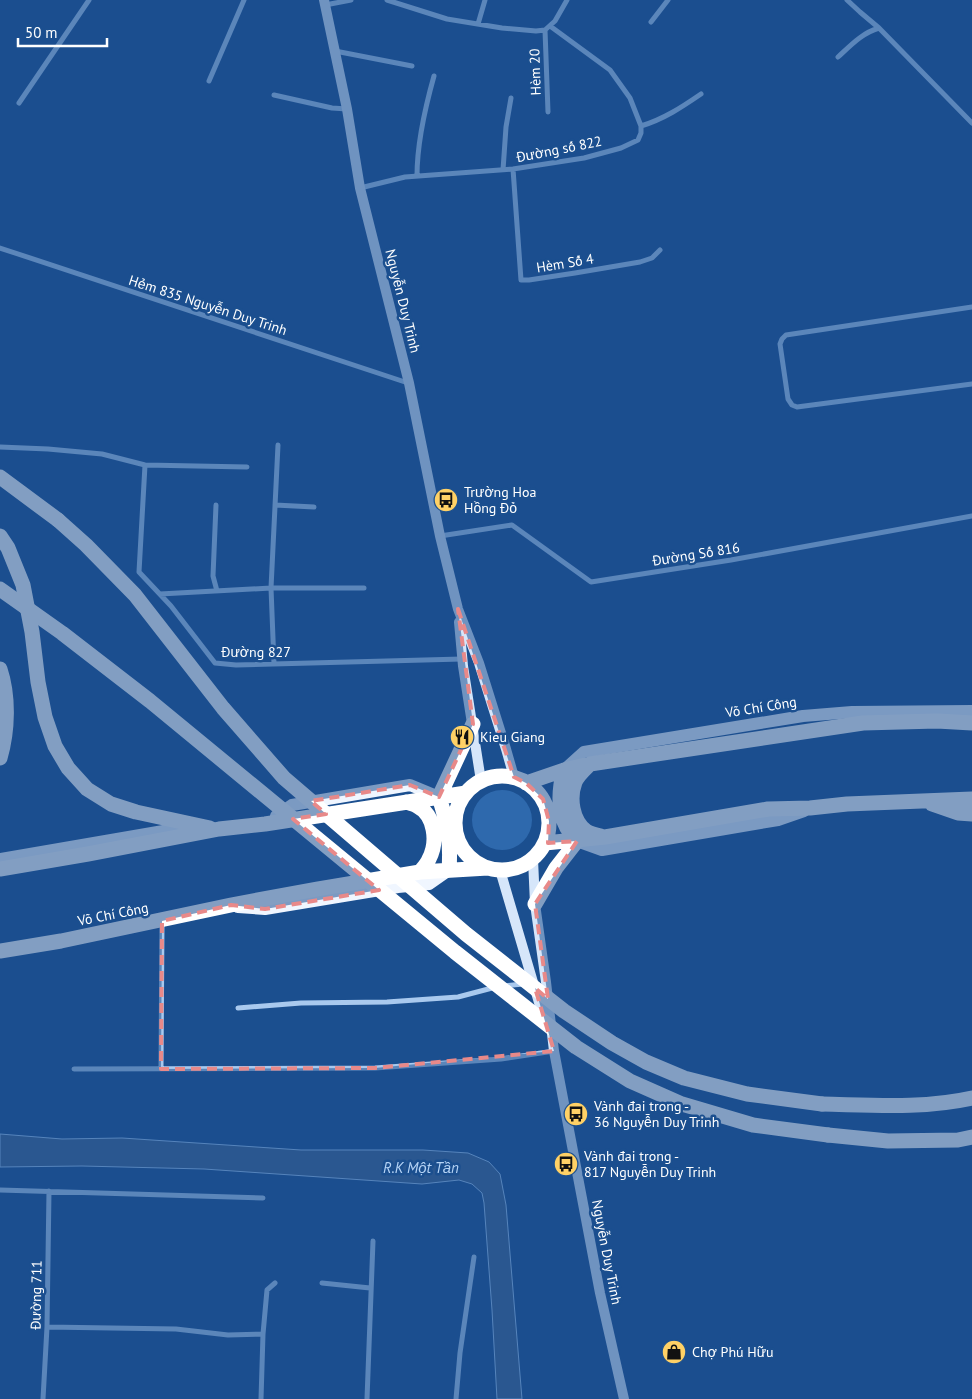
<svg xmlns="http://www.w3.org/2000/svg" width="972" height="1399" viewBox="0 0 972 1399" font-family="'PT Sans',sans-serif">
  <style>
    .green { fill: #2e69ad }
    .water { fill: #3c6290; stroke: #9cc4f0 }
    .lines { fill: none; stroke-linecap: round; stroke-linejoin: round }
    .street { stroke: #a9c9ee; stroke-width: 5 }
    .secondary { stroke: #d6e6fa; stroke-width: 10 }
    .primary { stroke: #f0f6ff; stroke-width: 12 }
    .highway { stroke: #fff; stroke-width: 15 }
    .highway-bridge { stroke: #fff; stroke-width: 15 }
    .marked { fill: none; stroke: #e88989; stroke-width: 4; stroke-dasharray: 10 6; stroke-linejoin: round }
    .labels { text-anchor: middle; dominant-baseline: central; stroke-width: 5; stroke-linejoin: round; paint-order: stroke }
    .street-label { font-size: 14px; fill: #fff; stroke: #1b4f8f }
    .poi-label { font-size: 14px; fill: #fff; stroke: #1b4f8f; text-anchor: start }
    .water-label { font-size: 15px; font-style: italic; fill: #b5d3f5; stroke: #1b4f8f }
  </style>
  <rect width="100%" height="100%" fill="#1b4f8f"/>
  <path class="green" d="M472 820a30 30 0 1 1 60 0a30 30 0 1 1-60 0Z"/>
  <path class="water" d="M0 1134 62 1139 122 1138 301 1150H423L468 1153 489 1162 500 1174 506 1205 522 1399H497L492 1310 484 1203 482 1193 472 1184 459 1180 422 1184 204 1169 82 1166 0 1167Z"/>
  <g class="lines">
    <path class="street" d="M387 0 447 19 502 28 536 31 545 30 555 21 567 0
      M847 0 860 12 879 28 972 123
      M325 5 351 0
      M651 22 668 0
      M478 24 485 0
      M545 30 548 112
      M335 51 412 66
      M838 57C851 45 862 33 879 28
      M209 81 244 0
      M274 95 332 108 347 109
      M19 103 89 0
      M641 126C664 119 682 107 701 94
      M513 169 521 280H529L575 273 640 262 652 258 660 250
      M503 170 506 127 511 98
      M417 176C417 143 425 108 434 76
      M360 188 405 177 513 169 584 158 621 148 638 140 641 133V126L630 98 610 70 550 26
      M0 248 408 383
      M972 307 786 335 782 339 780 344 788 399 792 405 797 407 972 384
      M0 447 48 449 102 454 145 465 247 467
      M145 465 139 572 171 606 215 663 236 665 462 659
      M216 505 213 576 217 591
      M275 505 314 507
      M440 536 512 525 591 582 731 560 972 516
      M160 594 271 588H364
      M274 664 271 588 278 445
      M504 986 523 984
      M238 1008 301 1003 387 1002 458 997 496 987
      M74 1069 375 1068 501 1059 554 1051
      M161 1069 162 922
      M0 1190 263 1198
      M322 1283 370 1288
      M47 1327 176 1329 228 1335 263 1334
      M43 1399 47 1327 49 1191
      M261 1399 263 1334 267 1290 275 1283
      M367 1399 373 1241
      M456 1399 460 1353 474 1257"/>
    <path class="secondary" d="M324 0 347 109 360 188 409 383 440 536 458 609 479 663 506 749 514 777
      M459 622 463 666 481 781
      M533 859 535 904 546 982 554 1051 600 1293 624 1399
      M500 870 545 1023"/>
    <path class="primary" d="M564 770 584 752 803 716 852 712 972 711
      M276 816 292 805 410 785 439 797
      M577 841 602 850 778 820 804 811
      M0 859 175 829H194
      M238 907 265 909 398 887 429 884 449 870"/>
    <path class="highway" d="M0 477 58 520
      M0 536 8 548 23 585 32 632 38 682 45 717 55 746 68 768 87 789 111 804 136 812 210 828
      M0 669C9 696 8 731 0 758
      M590 764C585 769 578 775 575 782 569 798 572 820 586 831 591 834 596 835 601 836
      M564 770C559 789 557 810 567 828 570 833 574 837 577 841
      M455 823a47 47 0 1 1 94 0a47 47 0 1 1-94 0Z
      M526 783 564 770 590 764 863 723 937 721 972 723
      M406 802C409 803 414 804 417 806 435 815 438 842 429 859 427 864 423 868 420 872
      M932 804 958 813 972 814
      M545 843 605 837 768 809 810 808 847 804 972 799
      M0 869 88 854 219 829 265 824 466 793
      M449 870C451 841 448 825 439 797L473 724
      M535 904 556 868 577 841
      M0 951 61 941 231 905 317 889 420 872 488 868
      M822 1104C872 1105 923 1109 972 1098
      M828 1135 888 1141 958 1140 972 1137"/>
    <path class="highway-bridge" d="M58 520 86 545 135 595 223 708 284 778 466 934 564 1011 612 1043 646 1062 684 1078 747 1094 822 1104
      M0 589 62 633 150 701 455 952 576 1047 630 1081 682 1104 753 1125 828 1135"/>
  </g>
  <path d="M0 0H972V1399H0ZM458 609 514 777 526 783 543 799 549 821 548 843 577 841 535 904 548 999 535 988 554 1051 375 1068 161 1069 162 921 231 905 265 909 379 890 293 819 326 814 311 801 410 785 439 797 473 724Z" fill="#1b4f8f" fill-opacity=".55" fill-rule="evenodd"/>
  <path class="marked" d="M458 609 514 777 526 783 543 799 549 821 548 843 577 841 535 904 548 999 535 988 554 1051 375 1068 161 1069 162 921 231 905 265 909 379 890 293 819 326 814 311 801 410 785 439 797 473 724Z"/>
  <defs>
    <g id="bus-disc" transform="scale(1.25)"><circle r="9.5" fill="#ffd166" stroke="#1b4f8f"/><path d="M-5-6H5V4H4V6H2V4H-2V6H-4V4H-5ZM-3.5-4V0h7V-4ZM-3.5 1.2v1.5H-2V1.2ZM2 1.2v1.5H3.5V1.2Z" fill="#111"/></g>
    <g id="restaurant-disc" transform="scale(1.25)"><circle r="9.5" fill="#ffd166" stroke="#1b4f8f"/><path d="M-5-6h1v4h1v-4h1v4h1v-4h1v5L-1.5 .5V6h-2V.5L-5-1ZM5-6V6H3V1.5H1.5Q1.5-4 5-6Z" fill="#111"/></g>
    <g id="shop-disc" transform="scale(1.25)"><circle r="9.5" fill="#ffd166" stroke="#1b4f8f"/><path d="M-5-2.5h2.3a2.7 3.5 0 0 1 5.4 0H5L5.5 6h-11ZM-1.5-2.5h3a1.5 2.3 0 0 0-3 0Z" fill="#111"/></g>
  </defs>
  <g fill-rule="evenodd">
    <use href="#bus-disc" x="446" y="500"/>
    <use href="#restaurant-disc" x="462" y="737"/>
    <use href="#bus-disc" x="576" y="1114"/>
    <use href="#bus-disc" x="566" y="1164"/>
    <use href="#shop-disc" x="674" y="1352"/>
  </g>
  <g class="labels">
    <g class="street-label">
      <text transform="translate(535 72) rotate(-92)">Hèm 20</text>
      <text transform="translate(559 149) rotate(-11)">Đường số 822</text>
      <text transform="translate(565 263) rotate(-9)">Hèm Số 4</text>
      <text transform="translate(403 301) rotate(76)">Nguyễn Duy Trinh</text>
      <text transform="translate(208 305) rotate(18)">Hẻm 835 Nguyễn Duy Trinh</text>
      <text transform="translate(696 554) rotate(-9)">Đường Số 816</text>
      <text x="256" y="652">Đường 827</text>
      <text transform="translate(761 707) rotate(-9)">Võ Chí Công</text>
      <text transform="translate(113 914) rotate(-11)">Võ Chí Công</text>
      <text transform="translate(607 1252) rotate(79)">Nguyễn Duy Trinh</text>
      <text transform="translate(36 1295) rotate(-89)">Đường 711</text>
    </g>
    <g class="poi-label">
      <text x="464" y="492">Trường Hoa<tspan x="464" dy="16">Hồng Đỏ</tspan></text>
      <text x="480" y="737">Kieu Giang</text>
      <text x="594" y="1106">Vành đai trong -<tspan x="594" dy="16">36 Nguyễn Duy Trinh</tspan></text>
      <text x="584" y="1156">Vành đai trong -<tspan x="584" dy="16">817 Nguyễn Duy Trinh</tspan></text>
      <text x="692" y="1352">Chợ Phú Hữu</text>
    </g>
    <g class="water-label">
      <text x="421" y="1167">R.K Một Tần</text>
    </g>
  </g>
  <path d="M18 38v8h89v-8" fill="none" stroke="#ffffff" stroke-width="2.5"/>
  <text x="25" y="38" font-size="15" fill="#ffffff" stroke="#1b4f8f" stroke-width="4" paint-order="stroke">50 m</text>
</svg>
